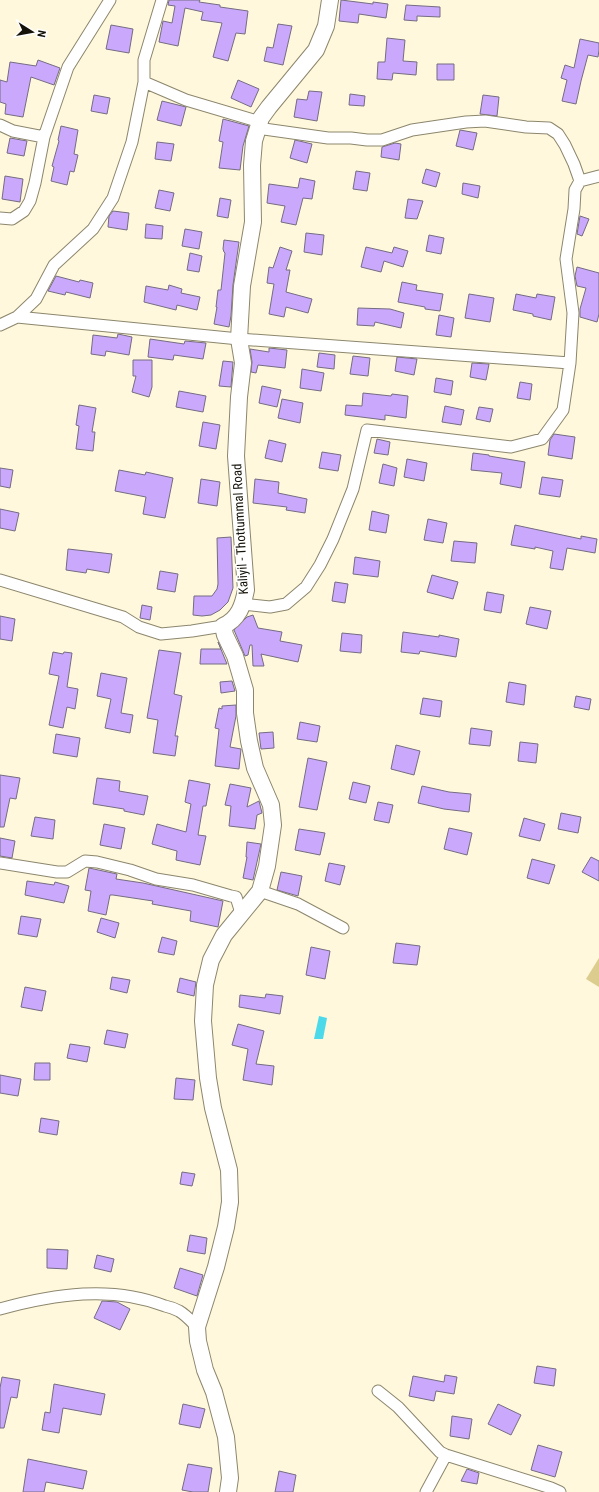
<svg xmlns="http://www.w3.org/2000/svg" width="599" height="1492" viewBox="0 0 599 1492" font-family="'Roboto Condensed',sans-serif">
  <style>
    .green { fill: #dccc8d }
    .water { fill: #4cdaea }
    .building { fill: #caa9fc; stroke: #746c83 }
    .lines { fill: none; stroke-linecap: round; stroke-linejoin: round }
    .minor-casing { stroke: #8c866d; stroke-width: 13 }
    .secondary-casing { stroke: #8c866d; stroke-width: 18 }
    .minor { stroke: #fff; stroke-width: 11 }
    .secondary { stroke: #fff; stroke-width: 16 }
    .labels { text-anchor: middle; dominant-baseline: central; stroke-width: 3.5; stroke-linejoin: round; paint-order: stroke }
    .street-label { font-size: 13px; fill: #151309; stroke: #fff }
  </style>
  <rect width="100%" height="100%" fill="#fff8dc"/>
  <path class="green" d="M599 958V987L586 979Z"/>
  <path class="water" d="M319 1016 327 1018 323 1039H314Z"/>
  <path class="building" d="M169 0H200L199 2 220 5V7L248 11 245 34 236 33 228 61 213 57 222 23 201 20 203 12 185 8 178 46 159 42 163 21 172 23 175 6 168 5Z
    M341 0 373 4V2L388 4 386 18 359 14 358 23 339 21Z
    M406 5 440 7V17L417 16V21L404 20Z
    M278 24 292 26 283 65 264 61 267 47 273 48Z
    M111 25 133 29 129 53 106 49Z
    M387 38 405 40 403 61 417 62 416 75 393 73 392 80 377 79 378 62H385Z
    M580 39 599 43V50L598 57 588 55 581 81 576 104 562 101 567 80 561 78 565 65 574 68Z
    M38 60 60 68 54 85 31 77 23 117 5 114 6 104 0 102V80L7 82 10 62 36 66Z
    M437 64H454V80H437Z
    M238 80 259 89 251 107 231 98Z
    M309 91 322 92 317 121 294 117 297 99 307 100Z
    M350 94 365 96 364 106 349 105Z
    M94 95 110 98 107 114 91 111Z
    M483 95 499 97 497 116 480 114Z
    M162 101 186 107 181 126 157 120Z
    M223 119 249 126 243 146 240 170 219 168 223 142 219 141Z
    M61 126 78 130 74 154 78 155 74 172 70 171 67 185 51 181 54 167 52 166 59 141 58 140Z
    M460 130 477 133 473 150 456 146Z
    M10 138 27 141 24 156 7 153Z
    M295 140 312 144 307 163 290 158Z
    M157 142 174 144 171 161 155 159Z
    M395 143 401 144 399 160 381 157 382 147Z
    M426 169 440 173 436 187 422 183Z
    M356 171 370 173 367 191 353 189Z
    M5 176 23 179 20 202 2 199Z
    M300 178 315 181 312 199 303 198 296 225 281 222 285 206 267 203 269 184 298 188Z
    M463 183 480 186 478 198 462 194Z
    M159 190 174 193 170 211 155 208Z
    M220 198 231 200 228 218 217 216Z
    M408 199 423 201 417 219 405 218Z
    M113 211 129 213 127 230 108 227 109 216Z
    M580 216 589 219 582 236 577 234Z
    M146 224 163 226 162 239 145 238Z
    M185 229 202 232 199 249 182 246Z
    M306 233 324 235 322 255 304 252Z
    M429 235 444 238 441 254 426 251Z
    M224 240 239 242 233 285 231 316 229 327 214 324 217 307H216L218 290H221L225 253 224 252 223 249Z
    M280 247 292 251 286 270H290L286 292 312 299 308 313 286 307 284 317 269 314 274 284 267 283 269 267 273 268Z
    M366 247 392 253 394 247 408 251 403 267 384 261 381 272 361 267Z
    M190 253 202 256 199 272 187 270Z
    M577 267 599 273V314L597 322 580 317V309L586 288 577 286 575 276Z
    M56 276 79 282 80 280 93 283 90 298 66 292 65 295 48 291Z
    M402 282 417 285 416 290 443 294 440 311 425 309V307L398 302Z
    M169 285 182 289 181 293 200 297 197 310 177 305 176 310 144 302 146 286 168 290Z
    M469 294 494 298 490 322 465 318Z
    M516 294 536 298 537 294 555 297 551 320 533 316V314L513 310Z
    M358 308 390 309 404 313 401 328 375 322 374 326 357 325Z
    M439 315 454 318 451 337 436 335Z
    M118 334 132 337 129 355 106 351 105 356 91 354 93 335 117 338Z
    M150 339 184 344 185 341 206 343 203 359 174 355 173 360 148 357Z
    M269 348 287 350 285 368 258 365 256 373 251 372 252 362 250 349 269 352Z
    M319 353 335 355 334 369 317 367Z
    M353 356 370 358 368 376 350 374Z
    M397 357 417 359 414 375 395 371Z
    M133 360H152V387L149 397 132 392 136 376H133Z
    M223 361 233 362 231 387 219 386Z
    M472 363 489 364 486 380 470 377Z
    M302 369 324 373 321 391 300 388Z
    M436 378 453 381 451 395 434 392Z
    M520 382 532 384 530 400 517 398Z
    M262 386 281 390 277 407 259 403Z
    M179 391 206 396 203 412 176 407Z
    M363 393 391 396 392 394 408 396 406 418 385 415V420L345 415 346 405 362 406Z
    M282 399 303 403 300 423 278 418Z
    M79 405 96 408 92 432H95L93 451 76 449 79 426 76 425Z
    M445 406 464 410 461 425 442 422Z
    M479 407 493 409 490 422 476 419Z
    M203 422 220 425 216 449 199 446Z
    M554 434 575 437 572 459 548 455 550 440Z
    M377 439 390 442 388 455 374 453Z
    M269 440 286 444 282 462 265 458Z
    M322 452 341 455 338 471 319 468Z
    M473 453 489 455V456L525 462 521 488 500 484 502 473 471 470Z
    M407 459 427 463 424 481 404 477Z
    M383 464 397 468 394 486 379 483Z
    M0 468 13 470 10 488 0 486Z
    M119 470 145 475 146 472 173 478 165 518 143 514 146 497 115 491Z
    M542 477 563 480 560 497 539 494Z
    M201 479 220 482 217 506 198 503Z
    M255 479 279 482 278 493 307 499 305 513 286 510 287 507 253 503Z
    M0 509 19 513 15 531 0 528Z
    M372 511 389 515 386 533 369 530Z
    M428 519 447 523 443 543 424 540Z
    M515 525 581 539V536L597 539 595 553 567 548 563 570 550 568 553 551 535 547V549L511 545Z
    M231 537 233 588 228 602 220 610 211 615 202 616 193 615 194 596H212L217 589 218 584 217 538Z
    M454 541 477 543 475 563 451 561Z
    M68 549 112 554 109 573 87 569 86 573 66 570Z
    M355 557 380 561 378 577 353 574Z
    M160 571 178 574 175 592 157 589Z
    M432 575 458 582 453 599 427 592Z
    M335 582 348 584 345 603 332 601Z
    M487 592 504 595 501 613 484 610Z
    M142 605 152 607 150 620 140 618Z
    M530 607 551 611 547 629 526 624Z
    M253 615 258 628 282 632 280 641 302 645 298 662 261 654 264 666H253L252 645H250L248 655 245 656 234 630 247 617Z
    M0 616 15 619 12 641 0 639Z
    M403 632 439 637V635L459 639 456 657 420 651 419 654 401 652Z
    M342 633 362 635 361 653 340 651Z
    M218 642 227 664H200L201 649H221Z
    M159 650 181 653 174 694 182 696 175 736H178L175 756 153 753 158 720 147 718Z
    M53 652 63 654 64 652 72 653 67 687 78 689 75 709 67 707 63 728 49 725 59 676 49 674Z
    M101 673 127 678 121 713 133 715 130 733 105 728 111 699 97 696Z
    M232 681 235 691 221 693 220 682Z
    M509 682 526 685 524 705 506 702Z
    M576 696 591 699 589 710 574 707Z
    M423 698 442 701 440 717 420 714Z
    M236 705V716L230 747 241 749 239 769 215 766 219 729 215 728 219 708 222 709V706Z
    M300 722 320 726 317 742 297 739Z
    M471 728 492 731 490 746 469 744Z
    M273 732 274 748 261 749 259 733Z
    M56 734 80 738 77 757 53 753Z
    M520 742 538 744 536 763 518 761Z
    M396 745 420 751 414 775 391 769Z
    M308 758 327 762 317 810 299 807Z
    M0 775 20 778 16 799 10 798 4 827H0Z
    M97 778 120 781 119 791 148 796 144 815 124 811V809L93 804Z
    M189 780 210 784 206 806H203L198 835 206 836 200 865 176 860 177 851 152 844 157 824 186 832 191 804 185 802Z
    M353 782 370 786 366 803 349 799Z
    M230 784 251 788 247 807 259 801 262 813 257 815 255 829 229 826 231 806 225 805Z
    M422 786 449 792 471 794 469 812 444 809 418 803Z
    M378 802 393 805 389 823 374 820Z
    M561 813 581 817 578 833 558 829Z
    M35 817 55 820 53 839 31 836Z
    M524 818 545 824 540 841 519 836Z
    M104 824 125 828 121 849 100 845Z
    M449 828 472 833 467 855 444 849Z
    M299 829 325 833 320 855 295 850Z
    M0 838 15 841 12 858 0 856Z
    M247 842 261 844 253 880 243 878 247 857H246Z
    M591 857 599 861V881L582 872Z
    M532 859 555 865 549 884 527 878Z
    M329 863 345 866 340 885 325 881Z
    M89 868 117 874 116 879 143 883 223 901 218 927 190 921 191 911 152 904 153 901 113 895H110L106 915 88 911 91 891 85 890Z
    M281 872 302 876 298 896 277 890Z
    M27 881 54 885 55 882 69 886 64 903 25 895Z
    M21 916 41 919 37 937 18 934Z
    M101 918 119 923 115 938 97 932Z
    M162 937 177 941 174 955 158 952Z
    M396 943 420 946 417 965 393 963Z
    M311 947 330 951 325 979 306 975Z
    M112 977 130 980 127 993 110 989Z
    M180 978 196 982 194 996 177 992Z
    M25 987 46 991 42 1011 21 1007Z
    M266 994 283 996 280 1014 239 1007 240 995 265 998Z
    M238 1024 264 1031 256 1064 274 1066 272 1085 243 1080 248 1049 232 1045Z
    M107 1030 128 1034 125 1048 104 1044Z
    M70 1044 90 1047 87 1062 67 1058Z
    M35 1063H50V1080H34Z
    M0 1075 21 1079 18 1096 0 1093Z
    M176 1078 195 1080 193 1100 174 1099Z
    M41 1118 59 1121 57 1135 39 1132Z
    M182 1172 195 1174 192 1186 180 1184Z
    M190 1235 207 1238 205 1254 187 1251Z
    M47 1249 68 1250 67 1269 47 1268Z
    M97 1255 114 1259 111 1272 94 1268Z
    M180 1268 203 1275 197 1296 174 1288Z
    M102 1301 117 1302 130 1309 120 1330 94 1318Z
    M537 1366 556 1369 554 1386 534 1383Z
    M445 1375 457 1377 454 1394 436 1391 434 1401 409 1396 413 1376 444 1382Z
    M2 1377 20 1380 17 1398 11 1397 4 1428H0V1388Z
    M54 1384 105 1394 101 1415 63 1408 59 1433 42 1430 45 1412 50 1413Z
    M183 1404 205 1409 200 1428 179 1424Z
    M498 1404 521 1415 511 1435 488 1424Z
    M452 1416 472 1419 469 1439 450 1436Z
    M538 1445 562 1452 555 1477 531 1470Z
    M28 1459 87 1471 83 1489 46 1482 44 1492H23Z
    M188 1464 212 1468 208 1492H193L182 1490Z
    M467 1469 479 1473 477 1484 461 1481Z
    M279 1471 296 1475 293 1492H275Z"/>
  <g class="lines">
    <g class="minor-casing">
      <path id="minor" d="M144 82 186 100 260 122
        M0 125 13 131 44 137
        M257 128 328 138H351L367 140H382L412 130 466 122 485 121 526 127 549 128 558 134 565 145 574 164 580 181
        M0 218 12 219 24 211 30 201 35 183 44 137 68 67 110 0
        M17 317 239 339 570 363
        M0 325 17 317 36 299 54 265 93 229 113 198 132 142 144 82V60L162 0
        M0 580 123 617 139 627 161 634 192 631 223 626
        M243 604 270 607 286 604 306 587 320 565 333 539 353 489 367 430 511 447 542 439 563 410 570 363 573 313 566 259 574 209 575 190 580 181 599 176
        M0 863 57 872H67L85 861 97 862 130 870 156 879 193 885 231 896 236 897 241 913
        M260 891 298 904 343 928
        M0 1309C54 1294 112 1285 165 1306 170 1307 175 1309 179 1311 186 1315 192 1322 197 1327
        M378 1391 398 1407 440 1452 446 1455 551 1488 560 1492
        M426 1492 446 1455"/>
    </g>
    <g class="secondary-casing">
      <path id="secondary" d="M228 1492 230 1478 226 1437 214 1392 205 1370 198 1341 197 1327 216 1267 226 1227 230 1202 229 1170 213 1108 208 1078 203 1021 205 985 211 960 224 935 260 891 267 866 273 825 271 805 255 768 249 741 245 713V690L235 656 225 635 223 626C239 619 243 605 246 590L236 456 239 397 243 363 239 339 242 286 253 222 252 165 254 141 261 118 269 107 316 50 326 26 330 0"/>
    </g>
    <use href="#minor" class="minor"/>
    <use href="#secondary" class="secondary"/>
  </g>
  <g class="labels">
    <g class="street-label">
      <text transform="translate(240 529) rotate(-93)">Kaliyil - Thottummal Road</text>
    </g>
  </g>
  <g transform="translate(32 32) rotate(101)" stroke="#ffffff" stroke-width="3" paint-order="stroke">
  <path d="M0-3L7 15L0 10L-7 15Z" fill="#151309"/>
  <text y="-6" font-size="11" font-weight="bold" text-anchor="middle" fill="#151309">N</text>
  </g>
</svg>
